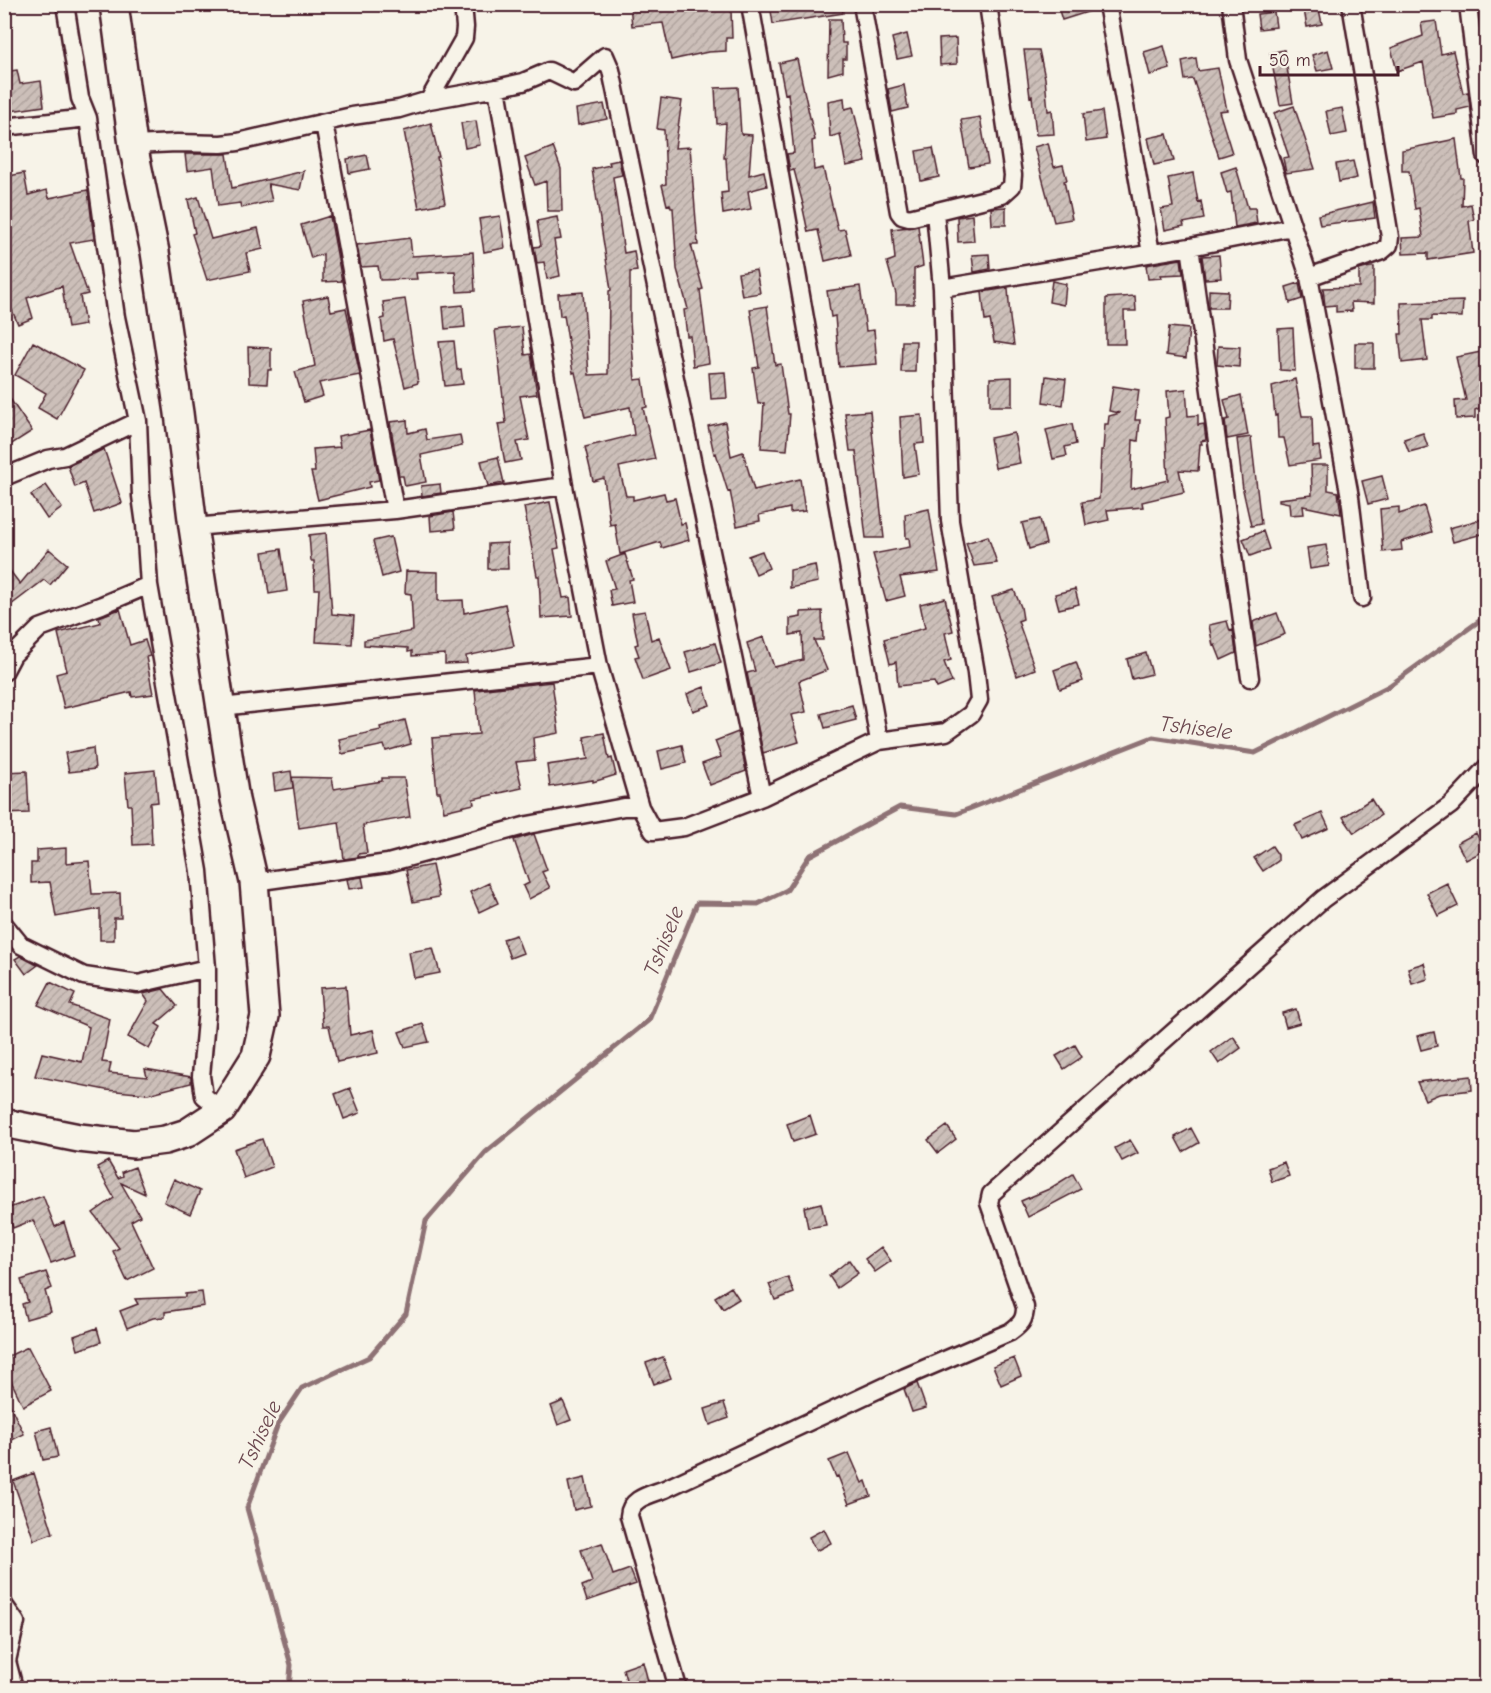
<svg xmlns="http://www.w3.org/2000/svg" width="1491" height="1693" viewBox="0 0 1491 1693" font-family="'Comic Neue',sans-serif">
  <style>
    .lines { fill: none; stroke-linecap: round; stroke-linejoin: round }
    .stream { stroke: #8e7275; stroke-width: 5 }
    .building { fill: url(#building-hatch); stroke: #4a1f2b; stroke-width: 1.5 }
    .minor-casing { stroke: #4a1f2b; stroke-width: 21 }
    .trunk-casing { stroke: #4a1f2b; stroke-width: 32 }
    .minor { stroke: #f7f3e8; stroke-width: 16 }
    .trunk { stroke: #f7f3e8; stroke-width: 27 }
    .labels { text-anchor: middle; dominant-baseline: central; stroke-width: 5; stroke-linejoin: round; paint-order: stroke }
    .water-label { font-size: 22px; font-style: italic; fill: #6c4950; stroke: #f7f3e8 }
  </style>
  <defs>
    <pattern id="building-hatch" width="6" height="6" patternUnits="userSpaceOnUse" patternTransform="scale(1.5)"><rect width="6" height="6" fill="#ccbfb9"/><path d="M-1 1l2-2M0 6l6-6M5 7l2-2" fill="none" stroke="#b1a49f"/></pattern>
  </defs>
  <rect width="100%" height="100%" fill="#f7f3e8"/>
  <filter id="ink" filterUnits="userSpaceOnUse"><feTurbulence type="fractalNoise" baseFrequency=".0167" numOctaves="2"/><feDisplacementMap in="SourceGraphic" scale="12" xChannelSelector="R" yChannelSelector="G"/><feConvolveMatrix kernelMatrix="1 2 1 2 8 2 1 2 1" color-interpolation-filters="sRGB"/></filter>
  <g filter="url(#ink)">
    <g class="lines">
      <path class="stream" d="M289 1688 291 1665 247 1508 278 1424 302 1388 369 1357 406 1314 426 1221 486 1152 649 1020 697 903 758 904 787 890 809 856 900 807 956 814 1153 737 1255 753 1389 686 1482 619 1486 618"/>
    </g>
    <path class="building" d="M630 4H706L707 11 731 10 732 38H726V51L708 52 671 60 663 23 632 26Z
      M770 4H842L843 13 773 24Z
      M1057 4H1097V9L1062 20Z
      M1303 4H1318L1322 24 1307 27Z
      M1274 12 1276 27 1259 29 1257 14Z
      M829 19H841L842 43H846V59H843V71L828 75Z
      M1436 21 1441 54 1453 51 1463 93 1468 92 1470 107 1457 110V114L1433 118 1423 62 1397 71 1391 48 1423 36 1421 23Z
      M907 34 912 56 897 59 892 38Z
      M956 38 957 64 940 65 939 39Z
      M1164 46 1170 69 1150 75 1144 52Z
      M1024 50H1039L1045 78 1048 111 1052 110 1054 134 1036 135 1032 96 1030 97Z
      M1284 50 1293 103 1280 105 1270 53Z
      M1328 50 1333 68 1317 71 1312 55Z
      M1196 58 1198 71 1218 68 1227 110 1219 111 1232 153 1219 157 1193 79 1185 80 1182 61Z
      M797 59 815 140 812 141 814 170 823 168 838 230 845 229 851 255 825 261 818 230 808 232 803 209 804 208 794 170 790 171 787 154 794 153 788 93 785 94 779 63Z
      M17 70 20 84 41 81 44 106 4 112V72Z
      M904 85 908 108 892 112 888 89Z
      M738 87 741 134 752 135 749 175 764 171 767 186 748 191 751 209 723 214 721 193 728 192 726 158H724L726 123 717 124 715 88Z
      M661 98 682 101 675 148 690 147 698 245H691L703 289 700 290 709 363 693 366 690 336H687L684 310 688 309 677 269 673 208H671L670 204 667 205 662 185 666 184 664 130 657 129Z
      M844 98 845 109 853 107 866 162 846 166 840 134 830 137 828 101Z
      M604 104 607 119 578 125 576 109Z
      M1294 106 1315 169 1286 173 1283 158 1289 157 1274 113Z
      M1342 108 1347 133 1331 136 1326 111Z
      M1102 111 1106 139 1086 142 1083 114Z
      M980 117 988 164 969 167 961 120Z
      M476 121 480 145 465 148 461 123Z
      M431 123 439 157H437L445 203 419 208 404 131Z
      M1167 134 1174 161 1154 165 1148 138Z
      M1456 139 1461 178H1463L1462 206 1471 204 1474 220 1469 221 1473 253 1428 260V253L1403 254 1402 238 1423 237 1419 208 1415 209 1409 171H1402V150Z
      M1048 143 1054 167 1063 165 1067 180 1064 181 1072 219 1054 222 1034 147Z
      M553 147 561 169 562 211H547L546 181 535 185 525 158Z
      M933 148 939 177 921 181 916 151Z
      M185 154H227L232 188 304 171 300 190 268 184 272 201 241 208 240 203 218 206 213 167 187 171Z
      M367 155 370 169 349 173 347 159Z
      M619 160 622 175 613 177 624 253 634 251 637 271 630 272V322L635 380 643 379 647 407 643 408 655 459 619 467 626 496H633V500L664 493 666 500 675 498 681 524 685 523 689 540 662 548 660 542 620 554 615 524 610 525 604 478 593 481 585 447 634 435 630 407 585 417 575 372 573 373 564 315 560 316 558 294 583 292 589 375 608 374 609 291 611 290 592 169 610 165 609 162Z
      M1353 161 1357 178 1339 182 1336 164Z
      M1236 167 1248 208H1255L1257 223 1235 227 1231 192 1227 193 1221 172Z
      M24 173 28 195 47 190 49 198 88 190 94 239 70 243 88 294 80 296 85 325 68 328 62 286 27 298 33 318 18 324 4 292V177Z
      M1193 173 1198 202 1201 201 1204 219 1183 223 1184 226 1165 230 1161 209 1173 207 1168 178Z
      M198 197 211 239 258 228 263 249 246 253 250 271 207 280 192 234 195 233 188 200Z
      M1373 202 1375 218 1320 225 1318 215Z
      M1006 207V225H992L991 208Z
      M972 215 974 241 958 242 957 217Z
      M330 216 342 281 323 282V254L311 258 301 225Z
      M500 216 505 248 484 252 479 219Z
      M557 217 561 239 554 240 560 276 547 279 544 262 537 263 534 247 541 246 537 221Z
      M918 226 923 266 914 269V304H896V294L887 262 895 259 892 229Z
      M410 238 412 256 473 252 475 291 457 292 455 271 416 273 417 279 380 280 378 266 361 267 357 245Z
      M989 254 990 269 974 272 972 255Z
      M1219 255 1221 278 1205 279 1202 256Z
      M1181 259 1183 274 1161 275 1162 278 1148 279 1146 265Z
      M1370 267H1374V303L1351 302 1352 311 1336 312V305L1325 306 1323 288 1359 287V270Z
      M756 270 760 293 742 296 738 273Z
      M1052 281 1066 284 1064 305 1049 302Z
      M1299 283 1302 299 1290 303 1286 287Z
      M860 286 866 331 874 330 877 364 839 367 835 316 831 317 827 291Z
      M1008 288 1010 318 1014 345 994 342 990 320 985 321 982 292Z
      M1209 290 1228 291 1227 308H1209Z
      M328 296 331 311 346 308 360 375 319 383 323 396 304 402 295 372 315 366 303 301Z
      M1135 296 1136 311H1124L1125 344H1106V298Z
      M405 299 418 383 405 387 393 339 384 341 381 319 385 318 383 302Z
      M1463 301 1462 317 1432 316V320H1422L1427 360 1402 363 1399 334H1402L1401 303Z
      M463 305 465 327 445 329 443 307Z
      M767 306 775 365 781 364 788 414H790L787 450 761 448 764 403 758 404 753 368 759 367 750 309Z
      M522 327 525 355 531 354 537 394 520 396 529 440 517 442 521 460 505 463 498 424 506 423 495 330Z
      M1169 327 1189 329 1186 358 1166 355Z
      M1293 328 1295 371 1280 370 1278 329Z
      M454 341 457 370 461 369 463 384 445 386 439 342Z
      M902 341H916L915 372H901Z
      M33 342 84 370 57 419 38 408 46 393 15 375Z
      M1355 343H1374V368H1355Z
      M1218 346 1240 347 1239 367 1217 365Z
      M248 347 271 348V370H268L267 384 249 383Z
      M1486 351V405L1475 410V418L1456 419 1455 401 1466 400 1456 357Z
      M725 372 727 398 711 399 709 373Z
      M1046 376 1066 379 1063 405 1043 402Z
      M1012 377V406H990V378Z
      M1295 379 1302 416H1312L1313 447 1319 446 1321 460 1290 465 1284 438H1278L1277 415 1275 416 1272 386Z
      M1113 386 1139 390 1135 420H1140L1138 441 1133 440 1131 489 1168 480 1165 418 1169 417 1167 391 1186 389 1188 416 1198 415V425L1204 424 1206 440 1201 441 1202 444H1200L1198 471 1179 470 1184 492 1142 502 1143 507 1107 510 1109 520 1086 525 1082 502 1099 499 1101 450H1103L1105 424H1108L1109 416 1120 413 1109 411Z
      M4 390 32 431 4 449Z
      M1241 395 1248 435 1227 439 1225 420 1229 419 1224 400Z
      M870 411 875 460 884 538H866L856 451H850L845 413Z
      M922 415 924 443 915 444 919 474 903 477 900 417Z
      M407 420 408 433 425 429 427 440 460 435 462 446 421 455 426 482 405 486 403 476H399L390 422Z
      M725 422 731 456 743 452 754 490 800 479 805 511 790 513V508L759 515 760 521 737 526 730 491 728 492 716 453 714 454 708 426Z
      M1072 424 1076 444 1065 447 1067 456 1053 459 1046 430Z
      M370 430 379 480 369 482 370 487 318 500 311 472H315L313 449 340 447 338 436Z
      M1014 433 1020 463 995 468 990 438Z
      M1423 433 1428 447 1409 452 1404 439Z
      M1251 437 1261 524 1251 526 1243 490 1237 439Z
      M104 449 122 503 94 513 84 483 75 487 68 466Z
      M498 457 504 483 488 486 481 461Z
      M1311 465H1328V490L1338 492 1341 514 1303 506 1304 514 1290 515 1289 503 1279 501V499L1312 495Z
      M1382 476 1388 499 1368 504 1362 481Z
      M440 484 441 493 422 496 421 486Z
      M46 485 62 508 47 519 31 495Z
      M550 502 559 548 554 549 563 598 570 597 572 616 541 618 539 576H537L524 507Z
      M1424 506 1432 532 1401 542 1402 550 1383 552 1380 509 1399 507V514Z
      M929 509 939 572 900 577 905 596 886 601 873 554 910 547 909 538H906L905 514Z
      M453 512 455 529 431 531 430 516Z
      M1486 518V533L1453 542 1449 528Z
      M1040 519 1046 544 1029 549 1022 523Z
      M1263 531 1269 549 1250 556 1243 539Z
      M326 533 332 614 354 616 352 644 316 642 319 589H315L314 561H311L309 535Z
      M988 536 997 563 974 566 966 543Z
      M391 537 399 572 382 577 373 541Z
      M507 543 508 569H488V544Z
      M1326 545 1329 566 1310 569 1307 548Z
      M49 549 67 564 50 585 44 580 7 608 4 605 6 600 4 597V563L20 584Z
      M281 549 287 591 269 594 263 552Z
      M762 551 769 568 756 574 748 556Z
      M625 554 633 579 629 580 633 602 612 606 609 590 615 589 606 561Z
      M815 565 818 582 790 588V570Z
      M406 571 438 572V601L463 600 464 613 505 604 514 646 466 656 467 663 445 664V654L412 656V651L408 652V648L364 645V640L413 631 411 594 405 593Z
      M1075 589 1079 604 1059 609 1055 594Z
      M1014 590 1021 607 1023 619 1018 621 1035 669 1017 676 992 597Z
      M945 598 953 631 945 633 951 660 944 662 952 682 937 688 934 682 898 686 896 662 890 664 884 639 925 628 920 604Z
      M120 609 130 645 145 640 150 656 146 657 153 694 132 697 131 692 64 708 56 674 67 671 58 633 100 623 99 617Z
      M645 611 651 640 659 637 671 670 643 680 635 657 639 656 635 645 638 644 632 613Z
      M822 611 823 640H814L827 670 799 681 806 712 791 715 799 742 763 753 747 673 755 671 747 643 764 637 774 667 803 660 802 633 790 635V619L801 617V612Z
      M1277 613 1285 634 1256 646 1253 622Z
      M1227 621 1230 631 1233 630 1236 653 1221 660 1215 645 1213 646 1209 625Z
      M715 643 721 663 691 672 685 652Z
      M1146 653 1152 674 1132 679 1127 659Z
      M1076 662 1083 681 1060 689 1054 670Z
      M552 682 559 733 533 738 535 760 516 762 522 788 473 799 474 804 444 811 440 792H437L432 738 479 734 475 690Z
      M704 687 710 705 693 711 687 694Z
      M852 705 856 720 825 728 821 714Z
      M405 720 411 744 386 751 384 745 342 754 339 739 381 730 380 727Z
      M738 732 746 771 710 785 702 764 721 757 715 741Z
      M604 733 609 759 612 758 616 775 593 782V780L550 787 547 765 588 759 584 737Z
      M682 745 686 763 662 769 658 751Z
      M93 748 95 769 69 772 65 753Z
      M155 770 158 802 150 803 152 844 133 845 131 805H128L125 773Z
      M27 771 29 813 4 814V772Z
      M291 771 293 788 275 791 273 774Z
      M292 777 332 778 334 789 382 781V778H404L410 817 363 825 367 853 358 854 359 857 344 859 339 822 299 828Z
      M1371 799 1381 815 1354 833 1343 817Z
      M1322 813 1329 828 1302 840 1295 825Z
      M1476 833 1485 850 1466 860 1457 843Z
      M534 834 547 870 542 872 550 888 529 899 523 886 529 883 514 840Z
      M1272 846 1278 855V861L1263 871 1254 858Z
      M66 848V863L89 861 92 894 120 893 121 918H114V940H100V909L56 917 50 882 31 883V863H37V850Z
      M432 865 439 897 413 902 406 870Z
      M362 877 364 887 349 889 347 879Z
      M489 883 498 903 479 912 470 892Z
      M1447 883 1458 906 1438 916 1427 893Z
      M516 935 523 953 510 958 503 939Z
      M433 948 440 973 414 978 409 952Z
      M20 956 37 965H38L26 974 15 959Z
      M1424 963 1428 979 1412 984 1408 968Z
      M50 982 75 994 70 1005 110 1019 102 1062 111 1063 109 1073 147 1077 145 1069 191 1077V1083L148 1094 106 1090 35 1076 42 1053 82 1062 89 1027 38 1005Z
      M346 986 350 1035 373 1030 378 1053 337 1062 329 1026H323L320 988Z
      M163 989 177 1006 156 1024 161 1027 149 1049 128 1037 148 1001 143 994Z
      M1296 1009 1300 1023 1286 1027 1282 1013Z
      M423 1024 429 1042 405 1047 399 1032Z
      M1434 1032 1437 1046 1421 1050 1417 1036Z
      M1233 1036 1241 1048 1219 1064 1211 1052Z
      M1075 1045 1082 1057 1064 1069 1056 1056Z
      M1471 1076 1472 1090 1439 1094 1425 1100 1417 1082Z
      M350 1088 360 1113 344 1119 335 1094Z
      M810 1115 816 1134 793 1142 787 1124Z
      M947 1126 956 1139 938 1153 928 1140Z
      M1191 1128 1199 1143 1183 1152 1175 1137Z
      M262 1139 272 1167 244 1178 234 1149Z
      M1130 1140 1138 1153 1122 1161 1115 1148Z
      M108 1161 118 1178 123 1176 122 1172 135 1167 145 1194 121 1183 140 1216 131 1221 153 1268 127 1281 113 1251 119 1248 93 1213 114 1198 97 1167Z
      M1284 1162 1289 1176 1272 1182 1268 1168Z
      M1073 1174 1081 1189 1028 1217 1021 1201 1049 1189Z
      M174 1179 200 1191 190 1214 164 1202Z
      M43 1196 55 1227 64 1222 74 1255 51 1263 33 1220 13 1228 6 1209Z
      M821 1203 826 1225 808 1228 804 1207Z
      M881 1247 891 1261 875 1272 865 1259Z
      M849 1260 858 1273 837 1288 829 1276Z
      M46 1272 52 1288 45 1291 51 1312 26 1319 22 1304 28 1302 21 1280Z
      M788 1277 794 1293 775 1300 769 1284Z
      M731 1287 739 1299 723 1309 715 1297Z
      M202 1292 204 1306 165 1312V1317L153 1318 127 1328 120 1311 138 1304 135 1299 185 1297V1294Z
      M97 1328 101 1342 78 1350 74 1336Z
      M28 1347 51 1391 23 1406 4 1366V1358Z
      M663 1357 671 1378 654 1384 646 1363Z
      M1014 1358 1021 1376 1001 1385 993 1366Z
      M917 1383 926 1408 912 1412 904 1389Z
      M4 1393 24 1434 10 1441 4 1430Z
      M563 1401 571 1420 558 1425 551 1406Z
      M724 1403 729 1418 710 1425 705 1409Z
      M51 1427 58 1457 43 1460 36 1431Z
      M849 1453 862 1483 866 1481 871 1496 849 1504 838 1476 836 1477 829 1461Z
      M34 1473 53 1533 34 1540 13 1481Z
      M585 1478 591 1506 574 1510 568 1482Z
      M824 1529 831 1543 816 1551 809 1537Z
      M602 1543 613 1575 630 1569 636 1584 587 1601 582 1586 592 1582 581 1550Z
      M643 1662 648 1681 628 1687 623 1669Z"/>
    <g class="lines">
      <g class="minor-casing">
        <path id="minor" d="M65 4 80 98 88 118 116 317 138 421 141 496 145 525 149 585 199 871 207 968V1009L201 1076 204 1096 222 1110
          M750 4 879 741
          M862 4 899 212 902 216 909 218 1002 195 1012 186 1013 175 988 4
          M1107 4 1151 253
          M1231 4 1238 60 1309 277 1350 497 1362 598
          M1468 4 1486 156
          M497 88 564 486 599 666 640 807 653 831 684 827 762 797 879 741 946 732 971 714 979 700 976 673 950 521 942 288 935 212
          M429 100 464 38 465 27 463 4
          M324 123 395 510
          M4 127 88 118
          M133 145 177 143 221 144 238 142 352 116 399 109 429 100 497 88 523 82 549 71 574 83 605 56 611 70 762 797
          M1190 247 1250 678
          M1309 277 1382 251 1389 245 1390 237 1351 4
          M942 288 1190 247 1292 227
          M4 477 48 459 65 456 138 421
          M193 527 395 510 564 486
          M4 672 13 655 40 628 102 605 149 585
          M221 707 599 666
          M254 882 388 863 528 825 624 807H640
          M4 924 21 945 84 976 138 984 207 968
          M4 1605 16 1622 7 1661 14 1688
          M678 1688 629 1516C630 1498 650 1495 665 1489L905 1377 1010 1332C1021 1324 1025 1320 1025 1307L989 1203 991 1194 1323 899 1451 805 1486 768"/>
      </g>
      <g class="trunk-casing">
        <path id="trunk" d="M4 1123 79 1138 134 1144 165 1140 187 1133 222 1110 256 1056 265 1016 254 882 235 800 193 527 179 413 155 252 133 145 114 4"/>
      </g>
      <use href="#minor" class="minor"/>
      <use href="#trunk" class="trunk"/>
    </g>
  </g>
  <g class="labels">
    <g class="water-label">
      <text transform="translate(1196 728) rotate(7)">Tshisele</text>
      <text transform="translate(664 941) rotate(-68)">Tshisele</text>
      <text transform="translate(260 1435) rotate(-65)">Tshisele</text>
    </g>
  </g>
  <rect width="1491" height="1693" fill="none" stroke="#f7f3e8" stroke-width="24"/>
  <rect x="12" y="12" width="1467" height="1669" fill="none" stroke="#4a1f2b" stroke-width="2" filter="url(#ink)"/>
  <path d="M1260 66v9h138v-9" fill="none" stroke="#4a1f2b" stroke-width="3"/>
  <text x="1269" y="66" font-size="18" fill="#4a1f2b" stroke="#f7f3e8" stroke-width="4.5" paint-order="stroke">50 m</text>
</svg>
